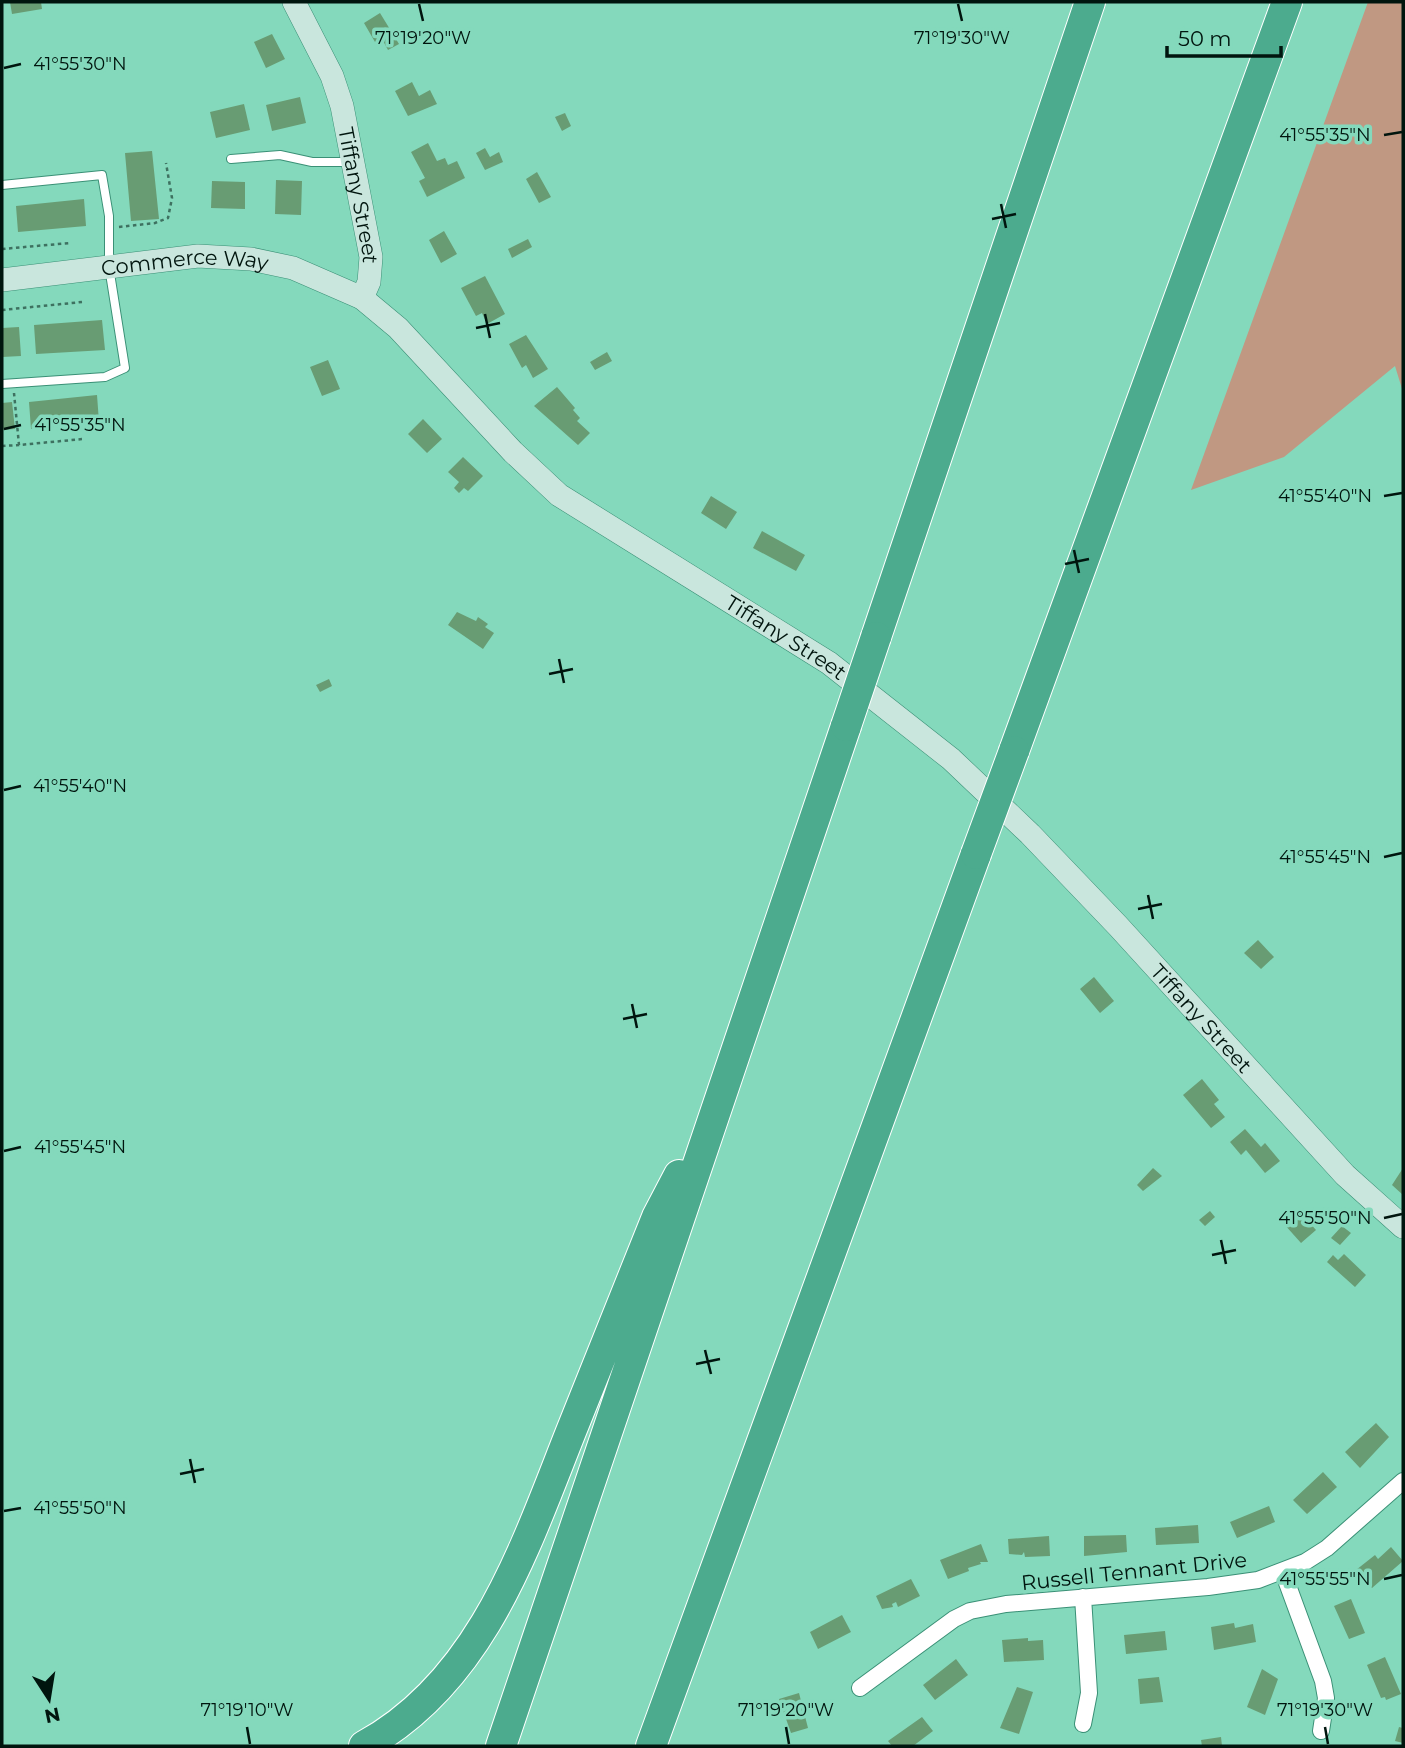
<svg xmlns="http://www.w3.org/2000/svg" width="1405" height="1748" viewBox="0 0 1405 1748" font-family="Montserrat,sans-serif">
  <style>
    .green { fill: #c09882 }
    .building { fill: #689c73 }
    .lines { fill: none; stroke-linecap: round; stroke-linejoin: round }
    .lane-casing { stroke: #3a9076; stroke-width: 10 }
    .street-casing { stroke: #3a9076; stroke-width: 18 }
    .secondary-casing { stroke: #3a9076; stroke-width: 24 }
    .highway-casing { stroke: #fff; stroke-width: 32 }
    .path { stroke: #3e7160; stroke-width: 2.5; stroke-dasharray: 3.5 3.5; stroke-linecap: butt }
    .lane { stroke: #fff; stroke-width: 8 }
    .street { stroke: #fff; stroke-width: 16 }
    .secondary { stroke: #c9e6dd; stroke-width: 23 }
    .highway { stroke: #4cab8e; stroke-width: 30 }
    .highway-bridge-casing { stroke: #fff; stroke-width: 32; stroke-linecap: butt }
    .highway-bridge { stroke: #4cab8e; stroke-width: 30 }
    .ticks { fill: none; stroke: #00150e; stroke-width: 2.5 }
    .labels { text-anchor: middle; dominant-baseline: central; stroke-width: 7; stroke-linejoin: round; paint-order: stroke }
    .street-label { font-size: 21px; fill: #00150e; stroke: #84d9bc }
    .ticks-label { font-size: 18px; text-anchor: middle; fill: #00150e; stroke: #84d9bc; stroke-width: 7; stroke-linejoin: round; paint-order: stroke }
  </style>
  <rect width="100%" height="100%" fill="#84d9bc"/>
  <path class="green" d="M1368 2H1403V392L1395 366 1284 457 1191 490Z"/>
  <path class="building" d="M10 2H41L42 9 12 14Z
    M380 13 399 44 388 50 382 39 375 42 364 23Z
    M272 34 285 59 266 68 254 42Z
    M412 82 419 96 430 90 437 104 408 116 395 91Z
    M300 97 306 123 272 131 266 105Z
    M244 104 250 130 216 138 210 112Z
    M565 113 571 126 562 131 555 117Z
    M428 143 437 161 445 158 448 165 457 161 465 178 427 197 419 181 425 178 411 152Z
    M485 148 490 157 499 152 503 162 485 170 476 153Z
    M152 151 159 219 131 221 125 153Z
    M537 172 551 197 539 203 526 179Z
    M276 180 302 181 301 215 275 214Z
    M212 181 245 182V209L211 208Z
    M84 199 86 226 18 232 16 206Z
    M444 231 457 254 441 263 429 240Z
    M528 239 532 247 512 258 508 249Z
    M485 276 505 314 487 324 482 313 476 316 461 288Z
    M102 320 105 350 36 354 34 325Z
    M19 327 21 356 2 357V328Z
    M526 335 548 369 533 378 526 365 522 368 509 344Z
    M607 352 612 361 595 370 590 362Z
    M328 360 340 389 322 396 310 367Z
    M557 387 575 408 573 410 580 418 577 421 590 433 578 445 534 406Z
    M97 395 99 422 31 429 29 402Z
    M12 402 15 429 2 430V403Z
    M423 419 442 439 427 453 408 434Z
    M463 457 483 476 468 491 464 488 459 493 454 488 459 482 448 472Z
    M711 496 737 512 726 529 701 513Z
    M762 531 805 555 796 571 753 548Z
    M457 612 476 621 478 617 488 624 485 627 494 633 483 649 448 625Z
    M329 679 332 686 320 692 316 685Z
    M1258 940 1274 957 1261 969 1244 953Z
    M1094 977 1114 1001 1100 1013 1080 989Z
    M1202 1079 1219 1100 1214 1104 1225 1117 1211 1128 1183 1095Z
    M1245 1129 1261 1147 1265 1143 1280 1161 1265 1173 1246 1150 1241 1155 1230 1142Z
    M1153 1168 1162 1176 1143 1191 1137 1185Z
    M1403 1168V1195L1392 1185Z
    M1210 1211 1215 1217 1205 1226 1199 1220Z
    M1299 1211 1316 1230 1301 1243 1284 1224Z
    M1342 1226 1351 1233 1340 1245 1331 1238Z
    M1344 1254 1366 1275 1355 1287 1327 1262 1333 1255 1338 1260Z
    M1376 1423 1389 1437 1360 1468 1345 1452Z
    M1323 1472 1337 1487 1307 1514 1293 1500Z
    M1269 1506 1275 1522 1237 1538 1230 1522Z
    M1198 1525 1199 1543 1156 1545 1155 1528Z
    M1126 1535 1127 1552 1084 1556V1536Z
    M1049 1536 1050 1556 1025 1557 1024 1552 1022 1555 1009 1554 1008 1539Z
    M981 1544 988 1562H980L981 1564 968 1568 969 1571 948 1579 940 1560Z
    M1391 1547 1403 1561 1372 1588 1356 1570 1375 1555 1378 1559Z
    M911 1579 920 1596 898 1607 896 1602 892 1604 893 1607 882 1609 876 1596Z
    M1351 1599 1365 1633 1349 1639 1334 1606Z
    M842 1615 851 1632 818 1649 810 1632Z
    M1234 1623 1235 1628 1253 1624 1256 1642 1214 1650 1211 1627Z
    M1165 1631 1167 1650 1126 1654 1124 1635Z
    M1028 1638V1641L1043 1640 1044 1660 1004 1662 1002 1640Z
    M1385 1657 1401 1694 1386 1700 1385 1697 1381 1698 1367 1665Z
    M956 1659 968 1675 935 1700 923 1685Z
    M1262 1669 1278 1679 1265 1715 1247 1707Z
    M1159 1677 1163 1702 1140 1704 1138 1679Z
    M1017 1687 1033 1692 1019 1734 1000 1728Z
    M799 1693 808 1728 791 1733 779 1699Z
    M922 1717 933 1731 913 1746H892L888 1741Z
    M1399 1727 1403 1728V1743L1395 1741Z
    M1221 1737 1222 1746H1202L1201 1740Z"/>
  <g class="lines">
    <g class="lane-casing">
      <path id="lane" d="M231 159 280 155 312 162H350
        M2 185 102 175 109 216V267L125 368 105 377 2 384"/>
    </g>
    <g class="street-casing">
      <path id="street" d="M1283 1572 1323 1681 1326 1698 1321 1731
        M1083 1597 1089 1693 1083 1724
        M860 1688 954 1619 970 1611 1006 1604 1208 1587 1258 1580 1305 1562 1327 1548 1403 1481"/>
    </g>
    <g class="secondary-casing">
      <g id="secondary">
        <path id="s1" d="M294 2 332 76 342 106 371 257 369 282 362 298 398 328 513 452 559 495 829 663 951 759 1030 834 1118 926 1345 1175 1403 1227"/>
        <path id="s2" d="M2 280 198 256 251 259 293 268 362 298"/>
      </g>
    </g>
    <g class="highway-casing">
      <path id="highway" d="M876 637 1090 2
        M1014 751 1287 2
        M364 1746C481 1682 524 1550 570 1434 599 1361 628 1289 657 1217L679 1175
        M501 1746 846 726
        M651 1746 976 854"/>
    </g>
    <path class="path" d="M119 227 155 223 168 218 172 198 166 163
      M2 249 70 243
      M2 310 82 302
      M14 393 19 445 83 439
      M2 446 19 445"/>
    <use href="#lane" class="lane"/>
    <use href="#street" class="street"/>
    <use href="#secondary" class="secondary"/>
    <use href="#highway" class="highway"/>
    <g class="highway-bridge-casing">
      <path id="highway-bridge" d="M846 726 876 637
        M976 854 1014 751"/>
    </g>
    <use href="#highway-bridge" class="highway-bridge"/>
  </g>
  <path class="ticks" d="M419 4 423 21M958 4 962 21M4 68 21 64M1384 135 1402 132M1001 204 1006 228M992 219 1016 214M485 314 490 338M476 328 500 323M4 429 21 425M1384 496 1402 493M1074 550 1079 573M1065 564 1089 559M559 659 564 683M549 674 573 669M4 790 21 786M1384 857 1402 853M1148 895 1153 919M1138 909 1162 904M632 1004 637 1028M623 1019 647 1014M4 1151 21 1147M1384 1218 1402 1214M1221 1240 1226 1264M1212 1255 1236 1250M705 1350 711 1374M696 1364 720 1359M190 1459 195 1483M180 1474 204 1469M4 1511 21 1508M1384 1579 1402 1575M247 1727 250 1744M786 1727 789 1744M1325 1727 1328 1744"/>
  <g class="labels">
    <g class="street-label">
      <text stroke="none"><textPath href="#s1" startOffset="206">Tiffany Street</textPath></text>
      <text stroke="none"><textPath href="#s2" startOffset="184">Commerce Way</textPath></text>
      <text stroke="none"><textPath href="#s1" startOffset="858">Tiffany Street</textPath></text>
      <text stroke="none"><textPath href="#s1" startOffset="1424">Tiffany Street</textPath></text>
      <text transform="translate(1134 1571) rotate(-6)">Russell Tennant Drive</text>
    </g>
  </g>
  <g class="ticks-label">
    <text x="423" y="44">71°19'20"W</text>
    <text x="962" y="44">71°19'30"W</text>
    <text x="80" y="70">41°55'30"N</text>
    <text x="1325" y="141">41°55'35"N</text>
    <text x="80" y="431">41°55'35"N</text>
    <text x="1325" y="502">41°55'40"N</text>
    <text x="80" y="792">41°55'40"N</text>
    <text x="1325" y="863">41°55'45"N</text>
    <text x="80" y="1153">41°55'45"N</text>
    <text x="1325" y="1224">41°55'50"N</text>
    <text x="80" y="1514">41°55'50"N</text>
    <text x="1325" y="1585">41°55'55"N</text>
    <text x="247" y="1716">71°19'10"W</text>
    <text x="786" y="1716">71°19'20"W</text>
    <text x="1325" y="1716">71°19'30"W</text>
  </g>
  <rect width="1405" height="1748" fill="none" stroke="#00150e" stroke-width="7"/>
  <g transform="translate(49 1699) rotate(168)" stroke="#84d9bc" stroke-width="5" paint-order="stroke">
  <path d="M0-5L12 26L0 18L-12 26Z" fill="#00150e"/>
  <text y="-10" font-size="19" font-weight="bold" text-anchor="middle" fill="#00150e">N</text>
  </g>
  <path d="M1167 46v10h114v-10" fill="none" stroke="#00150e" stroke-width="3.5"/>
  <text x="1178" y="46" font-size="21" fill="#00150e" stroke="#84d9bc" stroke-width="5" paint-order="stroke">50 m</text>
</svg>
